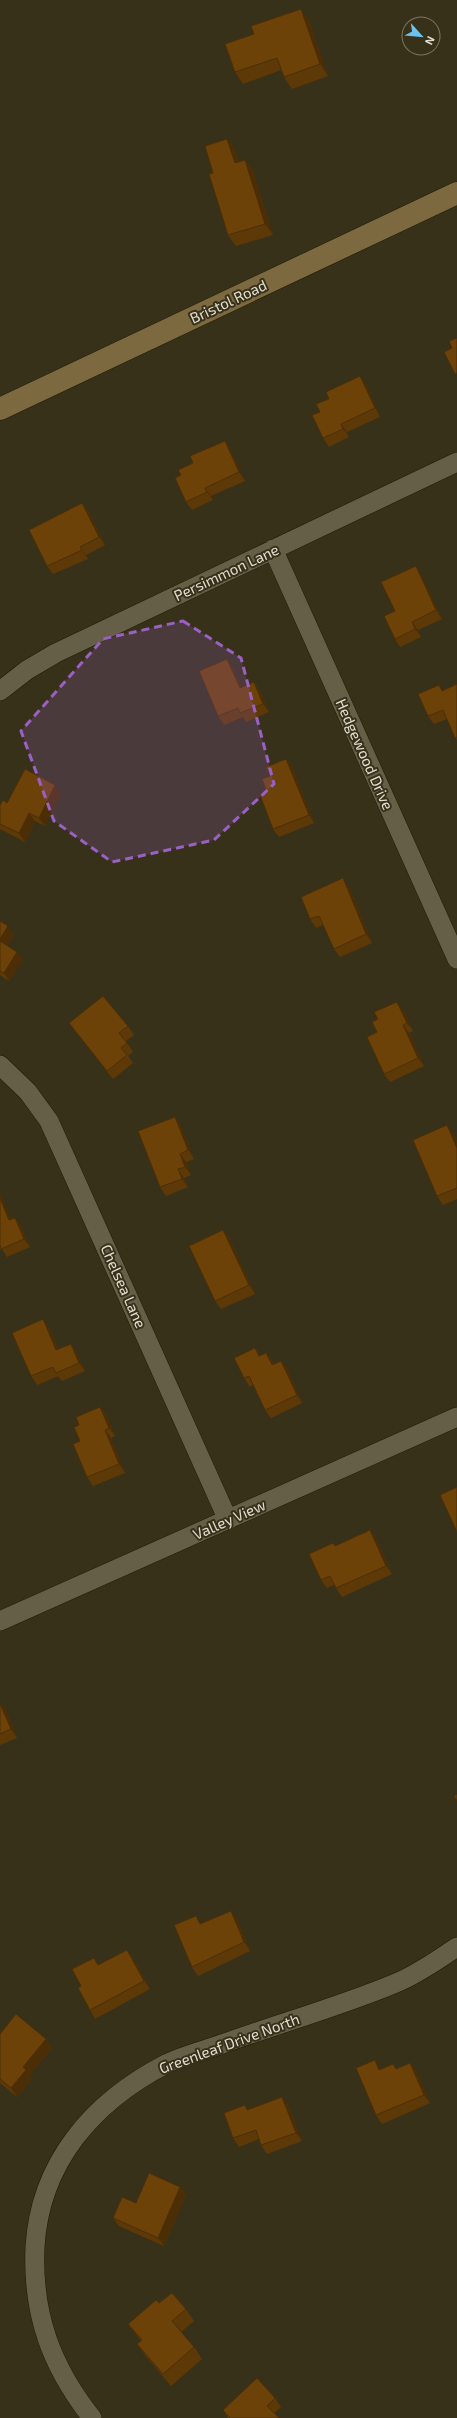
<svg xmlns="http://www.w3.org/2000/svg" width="457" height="2418" viewBox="0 0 457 2418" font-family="'Exo 2',sans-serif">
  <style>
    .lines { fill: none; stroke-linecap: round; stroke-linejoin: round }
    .street-casing { stroke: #1f1903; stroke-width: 20 }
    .secondary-casing { stroke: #1f1903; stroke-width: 23 }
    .street { stroke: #665f47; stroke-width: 19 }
    .secondary { stroke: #7c693f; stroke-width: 22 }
    .wall { fill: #5e3908 }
    .shaded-wall { fill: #4c2e06 }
    .building { fill: #6d4209; stroke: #4c2e06 }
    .marked { fill: #9a61c4; fill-opacity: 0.2; stroke: #9a61c4; stroke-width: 3; stroke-dasharray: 8 5; stroke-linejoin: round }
    .labels { text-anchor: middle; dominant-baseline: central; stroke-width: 4; stroke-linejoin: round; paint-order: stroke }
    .street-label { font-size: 15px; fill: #e1ded0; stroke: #38311a }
  </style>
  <rect width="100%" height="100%" fill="#38311a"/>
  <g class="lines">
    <g class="street-casing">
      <path id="street" d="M273 549 457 959
        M0 691 27 670 56 653 457 462
        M0 1065 28 1092 49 1121 228 1520
        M0 1621 457 1417
        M92 2418C51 2366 32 2314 35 2247 40 2162 93 2102 166 2064 184 2055 206 2050 225 2043 281 2023 341 2006 396 1983 418 1974 437 1960 457 1947"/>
    </g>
    <g class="secondary-casing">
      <path id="secondary" d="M0 409 457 193"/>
    </g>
    <use href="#street" class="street"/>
    <use href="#secondary" class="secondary"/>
  </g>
  <path class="wall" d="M309 20 328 76 292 89 284 77 281 70 243 84 235 72Z
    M227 139 235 150 239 162 245 160 253 171 273 235 236 246 228 235 213 173Z
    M360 376 366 385 380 417 347 432 349 437 329 447 323 438 320 412 329 399Z
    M230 450 245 481 211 496 213 500 192 510 186 502 181 475Z
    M82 503 88 511 105 545 86 555 88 559 53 574 47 566Z
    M421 575 442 619 418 630 421 637 400 647 395 639V611Z
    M227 659 233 668 242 688 254 682 260 691 269 712 246 722 243 717 224 725 218 716Z
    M457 684V740L447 719 434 724 428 716 443 690Z
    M286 759 292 767 314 823 279 837 273 829 267 792 270 776Z
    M61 793 45 826 35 821 25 842 0 829V805L7 803Z
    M349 887 372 943 340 957 334 949 323 925 316 928 310 919Z
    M0 921 14 934 7 946 17 952 23 960 9 981 0 975Z
    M403 1010 413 1031 409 1033 424 1066 390 1082 384 1074 377 1032 378 1019Z
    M69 1023 128 1026 134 1035 126 1041 133 1052 128 1056 133 1063 113 1079 75 1031Z
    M175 1117 180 1125 194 1159 186 1162 191 1175 184 1178 188 1187 166 1196 160 1187Z
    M453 1133 457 1142V1199L443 1205 437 1196Z
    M0 1194 11 1220 15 1218 21 1226 30 1247 7 1257 2 1249 0 1250Z
    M223 1230 229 1238 255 1294 221 1309 215 1301Z
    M49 1328 58 1349 71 1344 76 1352 85 1371 62 1381 58 1376 37 1385 31 1376Z
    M255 1348 260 1356 266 1353 274 1364 281 1361 287 1369 302 1403 271 1418 265 1410 253 1385 250 1387 244 1378Z
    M100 1407 106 1415 115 1436 111 1438 125 1473 93 1486 87 1477 80 1441 79 1425Z
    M370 1530 376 1539 392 1574 342 1597 334 1585 327 1588 321 1580 336 1546Z
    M0 1703 5 1709 17 1738 0 1745Z
    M237 1919 250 1951 198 1976 192 1967Z
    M127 1950 133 1958 150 1989 95 2019 90 2010 81 1986 99 1965Z
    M0 2034 46 2039 52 2048 29 2075 32 2079 17 2097 0 2083Z
    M410 2063 416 2071 430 2103 382 2124 376 2115 381 2069 393 2064 397 2069Z
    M245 2105 248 2110 288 2105 302 2141 267 2154 261 2145 259 2139 239 2147 233 2138Z
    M180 2187 186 2195 164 2246 119 2226 113 2218 136 2203Z
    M159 2303 186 2309 194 2321 181 2332 194 2347 202 2359 171 2386 145 2355 137 2344 141 2341 128 2324Z
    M275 2398 281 2407 274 2413 279 2418H228L223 2410Z"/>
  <path class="shaded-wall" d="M301 9 309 20 328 76 320 64Z
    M227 139 235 150 243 174 235 163Z
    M245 160 253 171 273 235 265 224Z
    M360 376 366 385 380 417 375 408Z
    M341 424 347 432 349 437 343 429Z
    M225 441 230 450 245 481 239 472Z
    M205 488 211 496 213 500 207 492Z
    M82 503 88 511 105 545 99 537Z
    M80 547 86 555 88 559Z
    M416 566 421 575 442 619 436 610Z
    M412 622 418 630 421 637 415 629Z
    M227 659 233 668 246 697 240 688Z
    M254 682 260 691 269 712 263 704Z
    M286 759 292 767 314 823 309 815Z
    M55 785 61 793 45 826 39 818Z
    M29 813 35 821 25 842 19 833Z
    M343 878 349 887 372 943 366 934Z
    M8 926 14 934 5 949 0 942V939Z
    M17 952 23 960 9 981 4 973Z
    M397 1002 403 1010 413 1031 407 1023Z
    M403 1025 409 1033 424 1066 418 1058Z
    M175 1117 180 1125 194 1159 188 1150Z
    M447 1125 453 1133 457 1142V1148Z
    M180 1154 186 1162 191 1175 185 1167Z
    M178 1169 184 1178 188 1187 182 1179Z
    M0 1194 1 1195 15 1229 9 1220 0 1198Z
    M15 1218 21 1226 30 1247 24 1239Z
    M223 1230 229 1238 255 1294 249 1285Z
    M43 1319 49 1328 62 1359 56 1350Z
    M71 1344 76 1352 85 1371 79 1363Z
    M266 1353 272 1361 278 1373 272 1365Z
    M281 1361 287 1369 302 1403 297 1395Z
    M100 1407 106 1415 115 1436 109 1428Z
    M105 1430 111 1438 125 1473 119 1464Z
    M370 1530 376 1539 392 1574 386 1566Z
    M0 1703 5 1709 17 1738 11 1729Z
    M231 1911 237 1919 250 1951 244 1942Z
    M196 1916 202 1924H200Z
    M127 1950 133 1958 150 1989 144 1981Z
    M46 2039 52 2048 29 2075 32 2079 17 2097 11 2088 23 2067Z
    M375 2060 381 2069 385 2078 379 2070Z
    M410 2063 416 2071 430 2103 424 2095Z
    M282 2097 288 2105 302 2141 296 2133Z
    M180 2187 186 2195 164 2246 158 2238Z"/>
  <path class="building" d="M301 9 320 64 284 77 277 58 235 72 225 44 254 34 251 26Z
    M227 139 235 163 245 160 265 224 228 235 209 174 213 173 205 146Z
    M457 338V373L455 374 444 352 452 348 449 341Z
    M360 376 375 408 341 424 343 429 323 438 312 415 320 412 316 404 329 399 326 392Z
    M225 441 239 472 205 488 207 492 186 502 175 478 181 475 178 470 193 463 190 456Z
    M82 503 99 537 80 547 82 550 47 566 29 530Z
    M416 566 436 610 412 622 415 629 395 639 384 616 395 611 381 582Z
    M227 659 240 688 254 682 263 704 240 713 238 708 218 716 199 671Z
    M457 684V737L455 738 443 710 428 716 418 694 439 685 442 691Z
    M286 759 309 815 273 829 260 795 267 792 262 779 270 776 266 767Z
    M25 769 55 785 39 818 29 813 19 833 0 824V805L3 800 7 803Z
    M343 878 366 934 334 949 319 916 310 919 301 897Z
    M0 921 8 926 0 939Z
    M0 941 17 952 4 973 0 971Z
    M103 996 128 1026 119 1033 127 1043 121 1048 127 1055 107 1071 69 1023Z
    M397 1002 407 1023 403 1025 418 1058 384 1074 367 1037 377 1032 372 1022 378 1019 374 1012Z
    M175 1117 188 1150 180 1154 185 1167 178 1169 182 1179 160 1187 138 1131Z
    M447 1125 457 1148V1188L437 1196 413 1140Z
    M0 1198 9 1220 15 1218 24 1239 1 1249 0 1245Z
    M223 1230 249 1285 215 1301 189 1246Z
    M43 1319 56 1350 71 1344 79 1363 56 1373 53 1367 31 1376 12 1333Z
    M255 1348 259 1356 266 1353 272 1365 281 1361 297 1395 265 1410 249 1376 244 1378 234 1358Z
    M100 1407 109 1428 105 1430 119 1464 87 1477 73 1444 80 1441 74 1427 79 1425 76 1417Z
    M457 1487V1532L440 1495Z
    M370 1530 386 1566 336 1588 330 1576 321 1580 309 1554 333 1543 335 1546Z
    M0 1704 11 1729 0 1734Z
    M457 1794V1801L454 1796Z
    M231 1911 244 1942 192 1967 174 1925 196 1916 200 1924Z
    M127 1950 144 1981 90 2010 78 1988 81 1986 72 1969 94 1958 98 1965Z
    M16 2014 46 2039 23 2067 26 2070 11 2088 0 2079V2034Z
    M375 2060 379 2070 393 2064 396 2069 410 2063 424 2095 376 2115 356 2068Z
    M282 2097 296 2133 261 2145 256 2130 233 2138 224 2113 245 2105 247 2110Z
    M149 2173 180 2187 158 2238 113 2218 122 2197 136 2203Z
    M172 2293 186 2309 172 2321 194 2347 163 2374 137 2344 142 2340 128 2324 156 2300 159 2303Z
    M257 2378 275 2398 267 2406 279 2418H230L223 2410Z"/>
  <path class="marked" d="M183 621 241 658 274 784 214 840 112 862 54 821 21 731 103 639Z"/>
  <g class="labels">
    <g class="street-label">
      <text transform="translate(228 301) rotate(-25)">Bristol Road</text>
      <text transform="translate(226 572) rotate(-25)">Persimmon Lane</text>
      <text transform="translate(365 754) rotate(66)">Hedgewood Drive</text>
      <text transform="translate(124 1286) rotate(66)">Chelsea Lane</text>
      <text transform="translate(229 1519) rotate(-24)">Valley View</text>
      <text transform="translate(229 2043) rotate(-20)">Greenleaf Drive North</text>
    </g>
  </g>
  <g transform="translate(421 36) rotate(117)"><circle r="19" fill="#38311a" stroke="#7c7663"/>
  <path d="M0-3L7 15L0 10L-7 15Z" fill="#6cc3f2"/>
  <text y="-6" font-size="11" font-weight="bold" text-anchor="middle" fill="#e1ded0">N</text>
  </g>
</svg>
